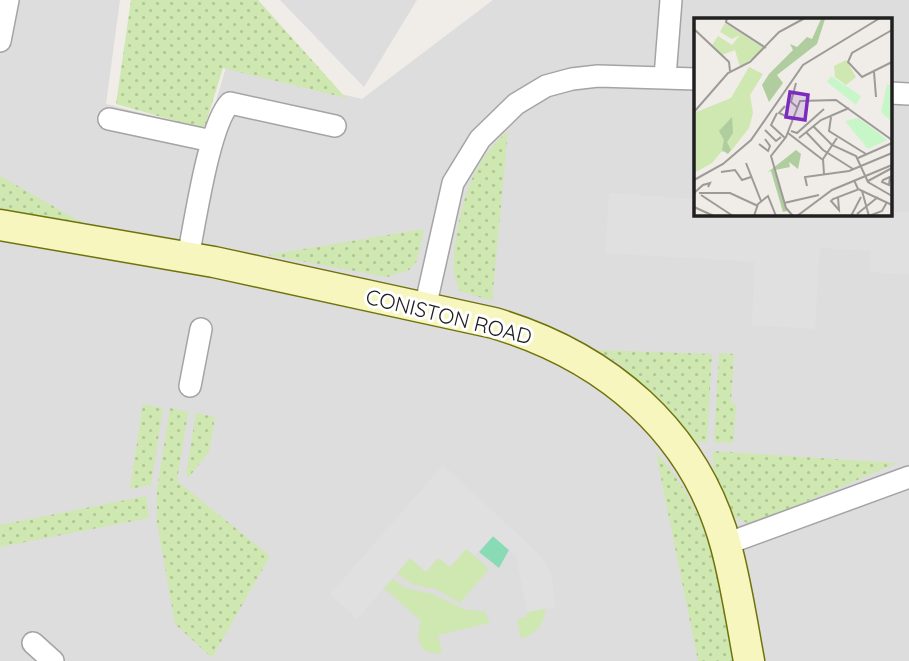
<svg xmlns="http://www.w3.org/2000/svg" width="909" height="661" viewBox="0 0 909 661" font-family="Quicksand,sans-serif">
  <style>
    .residential { fill: #dedddd; fill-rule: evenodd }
    .grass { fill: url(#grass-dots) }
    .garden { fill: #cfe7b0 }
    .pitch { fill: #89dbb6 }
    .parking { fill: #e0e0e0 }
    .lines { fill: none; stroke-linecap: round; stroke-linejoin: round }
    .street-casing { stroke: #a4a4a4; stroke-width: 24 }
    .secondary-casing { stroke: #6f730b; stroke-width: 33 }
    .street { stroke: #fff; stroke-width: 21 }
    .secondary { stroke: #f7f6be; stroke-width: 30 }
    .labels { text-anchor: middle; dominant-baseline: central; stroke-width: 6; stroke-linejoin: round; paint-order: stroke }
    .street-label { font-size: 21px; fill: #202020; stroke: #fff }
    .inset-road { fill: none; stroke: #9d9a97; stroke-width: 2 }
    .view { fill: #7b2cbf; fill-opacity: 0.15; stroke: #7b2cbf; stroke-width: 3.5 }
    .inset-edge { fill: none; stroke: #202020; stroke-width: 3.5 }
  </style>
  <defs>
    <pattern id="grass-dots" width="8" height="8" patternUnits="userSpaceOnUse" patternTransform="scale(1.75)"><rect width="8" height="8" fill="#cfe7b0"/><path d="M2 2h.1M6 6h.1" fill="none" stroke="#b1c697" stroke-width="1.8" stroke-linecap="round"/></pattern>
  </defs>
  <rect width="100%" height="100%" fill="#f0ece7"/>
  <path class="residential" d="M0 0H120L106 104 208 129 226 67 362 99 493 0H909V661H0ZM696 19H890V214H696Z
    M280 0H417L364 87Z"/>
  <path class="grass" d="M131 0H258L346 98 223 68 205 126 200 128 116 104Z
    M508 131 492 301 460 291C450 270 454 254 457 232 465 190 475 160 508 131Z
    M0 176 99 232 4 211 0 207Z
    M424 229 417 261 409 270 387 277 268 255Z
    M596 350 712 354 707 442H689L621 365Z
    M719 353 734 354 731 403 736 404 733 443 714 442Z
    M143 404 163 408 151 485 130 489Z
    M170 408 188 412 177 481 270 556 212 658 175 624 157 522V489Z
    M196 413 215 417 209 452 189 477 186 476Z
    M713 451 897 463 751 525 733 516 713 473Z
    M656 453C714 516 719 581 733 661H698Z
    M146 496 149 518 0 547V525Z"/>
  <path class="garden" d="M466 548 489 569 460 603 436 589 414 585 397 574 410 558 438 557Z
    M392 579 406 588 433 594 466 610 484 611 490 623 438 635 442 653C419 656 415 640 421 621L384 588Z
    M545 608C545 626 536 632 521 639L517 619 527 617V612Z"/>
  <path class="pitch" d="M493 536 509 550 499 568 479 552Z"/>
  <path class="parking" d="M609 193 695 199 696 214 909 212V275L869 272 870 251 820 248 815 329 752 325 755 262 605 253Z
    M443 465 542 557 551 574 556 607 527 612 516 556 493 536 475 556 466 549 450 567 438 558 426 572 410 558 357 619 330 594Z"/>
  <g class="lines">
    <g class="street-casing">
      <path id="street" d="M0 41 8 0
        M665 77 671 0
        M890 93 909 94
        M109 119 212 141
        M188 257C195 223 209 124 230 103L335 126
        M425 308 453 183 480 139 516 104 546 86 572 79 598 76 696 79
        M190 386 201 329
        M726 544 909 477
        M33 643 53 661"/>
    </g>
    <g class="secondary-casing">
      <path id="secondary" d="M0 225 214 262 494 323C605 356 695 430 726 546 736 583 742 623 749 661"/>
    </g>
    <use href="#street" class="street"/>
    <use href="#secondary" class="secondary"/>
  </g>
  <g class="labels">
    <g class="street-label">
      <text transform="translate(449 316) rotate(14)">CONISTON ROAD</text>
    </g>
  </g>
  <g transform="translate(694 18)">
    <rect width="198" height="198" fill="#f0ece7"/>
    <path d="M31 5 71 31 46 49 41 32 28 37 18 27 24 18 38 27 46 17 38 21 26 14ZM152 42 162 59 152 67 141 59 140 48ZM55 49 69 56 56 77 59 95 55 110 37 133 27 134 18 145 0 155V95L37 80Z" fill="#cfe7b0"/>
    <path d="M127 1H131L123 26 83 57 89 65 75 84 68 67 75 56 99 32 96 26 103 29 113 19 118 21ZM38 99 39 115 33 124 37 132 34 136 28 132 30 122 25 113ZM102 132 107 136 104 151 95 144 96 149 81 152 93 193 89 194 77 153 74 154Z" fill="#afcd9e"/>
    <path d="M137 58 167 78 162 87 133 64ZM193 66 198 68V104L187 94ZM164 100 181 112 193 122 174 131 151 103Z" fill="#c7f7c8"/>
    <path class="inset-road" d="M33 0 32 4 72 30M0 11 35 44 36 53M198 12 158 35 154 44 168 59 198 44M180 54 182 79M102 65 97 84 103 89M91 88 85 95 98 101M0 94 34 55 56 44 85 14 111 0M83 95 77 107 91 120M137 99 135 113 172 136M119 108 138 127 162 138 174 164 198 178M71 112 82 123 87 119M97 113 103 115 130 91M112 114 129 132 159 151M94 115 129 142M105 120 127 102 155 90M65 126 74 133 76 128 71 121M164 140 198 125M52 145 67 183M27 154 41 152 48 162 57 159M130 156 129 141 143 120M196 159 195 167 188 164 189 162 198 158M0 162 29 146 57 122 109 47 186 0M160 162 164 171 198 187M174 163 198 150M113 168 111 159 155 153 198 135M168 173 175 198M0 175 9 167 16 165 14 169M5 175H36L64 188M7 177 39 198M144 179 145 192 137 183 139 181 163 172 164 171M90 185 125 177M0 189 20 198M163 196 184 179M60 198 64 186 74 178 82 198M99 198 92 190 77 138 92 119 106 83 142 82 198 122M103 198 138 172 198 147M157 198 167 179M175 198 188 193 193 184"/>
    <path class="view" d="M96 74 114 77 111 102 92 99Z"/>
    <rect width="198" height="198" class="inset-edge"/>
  </g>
</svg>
